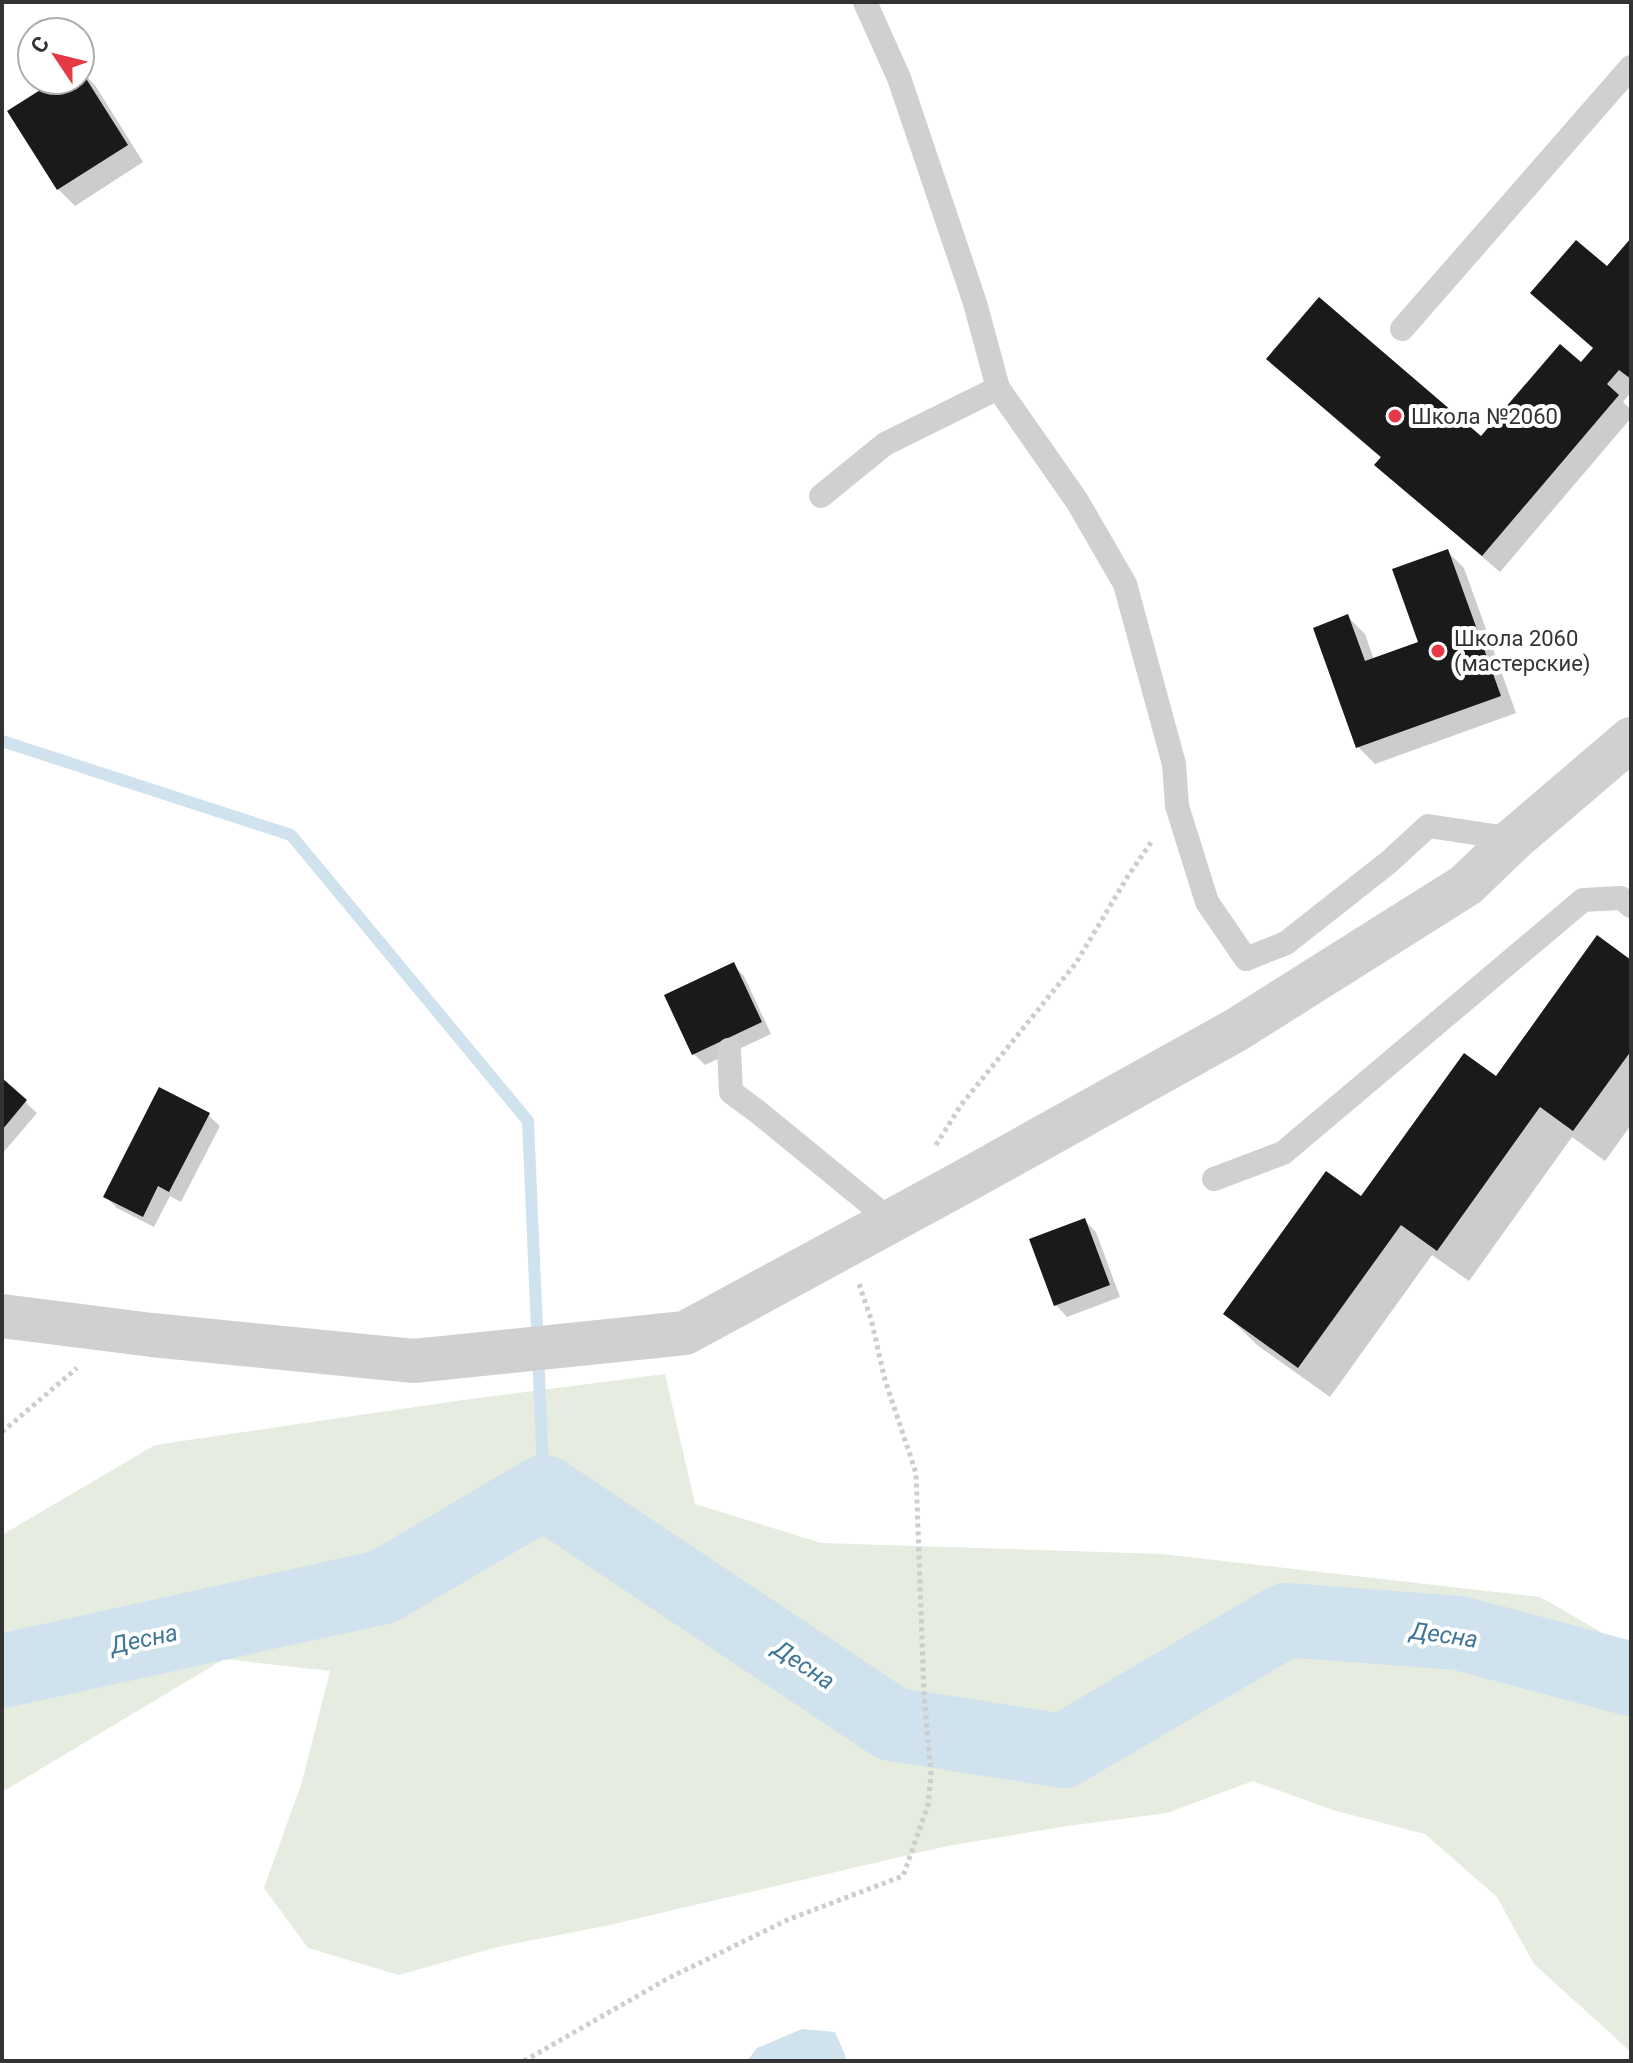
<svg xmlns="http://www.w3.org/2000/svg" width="1633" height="2063" viewBox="0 0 1633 2063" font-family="Roboto,sans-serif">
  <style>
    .green { fill: #e6ecdf }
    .water { fill: #cfe2ee }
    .shadow { fill: #0003 }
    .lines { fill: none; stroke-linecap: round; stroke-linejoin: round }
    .stream { stroke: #cfe2ee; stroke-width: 12 }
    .river { stroke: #cfe2ee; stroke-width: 74 }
    .building { fill: #1a1a1a }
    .path { stroke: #cdcdcd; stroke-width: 5; stroke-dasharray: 4 4; stroke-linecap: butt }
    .service { stroke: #d0d0d0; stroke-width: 24 }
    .minor { stroke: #d0d0d0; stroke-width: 44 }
    .poi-dot { fill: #e63946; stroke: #fff; stroke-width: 3 }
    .labels { text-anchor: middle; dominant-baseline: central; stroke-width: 8; stroke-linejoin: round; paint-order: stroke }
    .poi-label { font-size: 22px; fill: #333; stroke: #fff; text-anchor: start }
    .water-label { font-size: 24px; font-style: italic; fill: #3f7597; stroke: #fff }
  </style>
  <rect width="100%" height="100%" fill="#fff"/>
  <path class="green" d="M665 1374 695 1504 821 1543 1161 1554 1540 1597 1631 1649V2052L1534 1964 1497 1897 1425 1834 1333 1810 1253 1781 1167 1813 1067 1826 947 1846 605 1926 497 1947 399 1975 308 1948 264 1888 302 1782 330 1671 224 1659 2 1792V1535L155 1445 463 1400Z"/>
  <path class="water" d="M802 2029 835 2032 845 2055 846 2061H747L757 2048Z"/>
  <path class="shadow" d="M80 70 95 85 143 162 75 206 58 189 60 80H80Z
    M1631 241V392L1623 402 1631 410V418L1500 572 1394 481 1382 459 1286 376 1269 359 1481 439 1581 365 1595 349 1532 293 1607 269Z
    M1447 551 1464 568 1516 713 1375 764 1358 747 1348 617 1365 634 1374 660 1420 643Z
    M1631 962V1125L1605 1161 1572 1137 1469 1281 1432 1255 1330 1397 1257 1345 1226 1314 1361 1199Z
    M733 965 744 976 771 1034 705 1065 694 1054Z
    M2 1081 37 1113 2 1154Z
    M208 1115 220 1126 181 1202 170 1196 154 1227 117 1208 106 1197Z
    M1085 1221 1096 1232 1120 1297 1067 1317 1056 1305Z"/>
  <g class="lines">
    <path class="stream" d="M2 741 291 835 528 1121 544 1492"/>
    <path class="river" d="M2 1671 383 1587 544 1492 892 1724 1063 1751 1286 1620 1459 1633 1631 1679"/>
  </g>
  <path class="building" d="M80 69 128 145 57 190 7 111 56 80H80Z
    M1631 238V379L1619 370 1607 384 1619 395 1482 556 1374 465 1381 457 1266 359 1319 297 1481 436 1560 344 1581 362 1593 348 1530 293 1576 240 1607 266Z
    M1448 549 1501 696 1356 748 1313 628 1348 614 1365 661 1418 642 1392 569Z
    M1597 935 1631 960V1051L1573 1131 1540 1107 1437 1251 1401 1225 1298 1368 1223 1314 1326 1171 1361 1196 1464 1053 1496 1076Z
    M734 962 762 1022 692 1055 664 995Z
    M2 1078 27 1100 2 1130Z
    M159 1087 210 1113 169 1192 158 1186 143 1217 103 1197Z
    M1085 1218 1110 1285 1054 1306 1029 1239Z"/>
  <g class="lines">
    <path class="path" d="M936 1145 961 1105 1076 963 1128 876 1152 841
      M2 1432 77 1368
      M524 2061 667 1979 787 1920 903 1876 928 1805 931 1774 924 1694 916 1473 885 1380 871 1319 859 1284"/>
    <path class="service" d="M865 2 899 78 975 303 998 388 1077 501 1125 584 1174 764 1177 806 1207 902 1246 959 1286 943 1389 862 1428 826 1514 839
      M1402 329 1631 67
      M821 496 885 444 998 388
      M729 1050 731 1092 758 1112 890 1220
      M1214 1179 1283 1153 1583 900 1621 898 1631 906"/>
    <path class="minor" d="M2 1316 152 1335 414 1361 685 1333 963 1182 1236 1030 1466 885 1514 839 1631 739"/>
  </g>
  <g class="poi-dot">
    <circle cx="1395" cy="416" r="8"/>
    <circle cx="1438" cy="651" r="8"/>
  </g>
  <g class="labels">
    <g class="poi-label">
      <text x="1411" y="416">Школа №2060</text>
      <text x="1454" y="638">Школа 2060<tspan x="1454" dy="25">(мастерские)</tspan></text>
    </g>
    <g class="water-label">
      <text transform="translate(1444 1635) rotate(8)">Десна</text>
      <text transform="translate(144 1639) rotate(-12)">Десна</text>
      <text transform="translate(804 1665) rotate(34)">Десна</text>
    </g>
  </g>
  <rect width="1633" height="2063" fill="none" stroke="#333333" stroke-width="8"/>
  <g transform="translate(56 56) rotate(305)"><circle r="38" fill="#ffffff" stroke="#adadad" stroke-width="2"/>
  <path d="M0-6L14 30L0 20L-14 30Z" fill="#e63946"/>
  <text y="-12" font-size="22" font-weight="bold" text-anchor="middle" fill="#333333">С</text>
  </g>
</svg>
